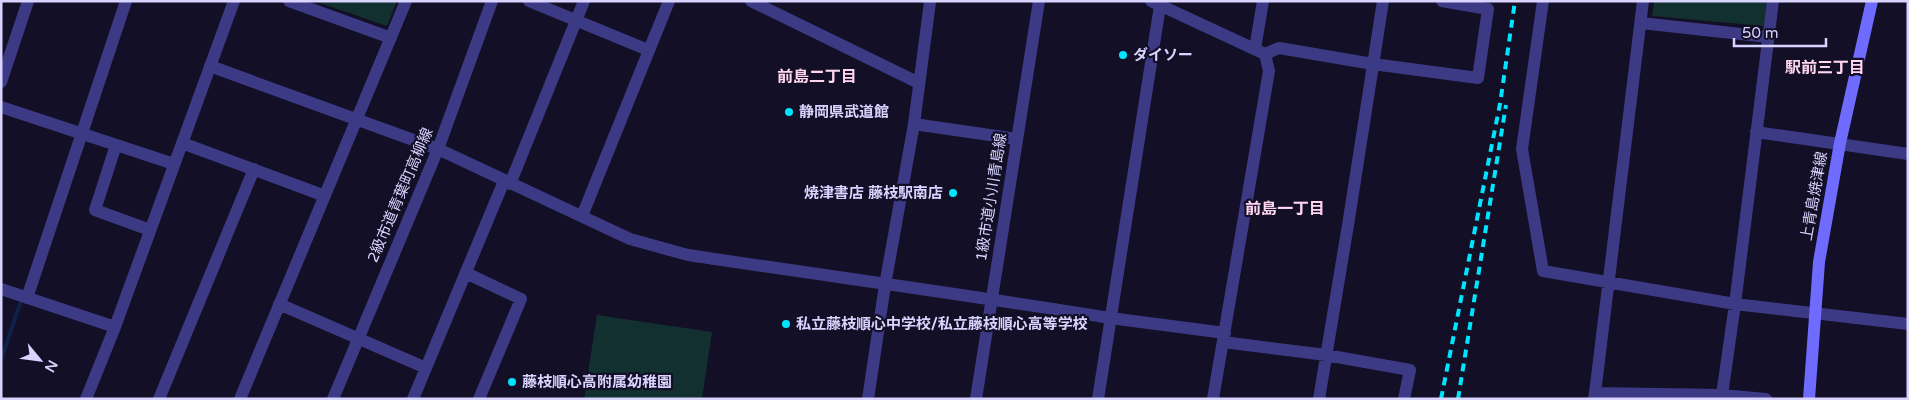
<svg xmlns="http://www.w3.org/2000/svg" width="1909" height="400" viewBox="0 0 1909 400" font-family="'Varela Round','Noto Sans JP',sans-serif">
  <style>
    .green { fill: #12302f }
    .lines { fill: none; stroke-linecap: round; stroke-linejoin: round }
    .stream { stroke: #0c2248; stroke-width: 4 }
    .minor { stroke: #3d3a85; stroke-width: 12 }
    .tertiary { stroke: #3d3a85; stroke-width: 12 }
    .secondary { stroke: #6f6bff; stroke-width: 12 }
    .rail { stroke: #00e5ff; stroke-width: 4; stroke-dasharray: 8 6; stroke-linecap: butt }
    .poi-dot { fill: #00e5ff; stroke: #130f26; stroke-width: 2 }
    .labels { text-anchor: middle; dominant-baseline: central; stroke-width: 4.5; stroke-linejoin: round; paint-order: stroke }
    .poi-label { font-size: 15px; font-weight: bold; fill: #d9d4ff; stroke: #130f26; text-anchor: start }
    .street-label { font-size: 15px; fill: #d9d4ff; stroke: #130f26 }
    .neighbourhood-label { font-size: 16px; font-weight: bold; fill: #ffd6f0; stroke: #130f26 }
  </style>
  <rect width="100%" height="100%" fill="#130f26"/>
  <path class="green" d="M320 1H397L387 26 320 3Z
    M1654 1H1767L1764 26 1652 16Z
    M597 315 712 332 702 399H584Z"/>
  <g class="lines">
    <path class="stream" d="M1 360 21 301"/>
    <path class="minor" d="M289 1 391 38
      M529 1 648 50
      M751 1 919 83
      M1543 1 1522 149 1543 271 1735 304 1908 324
      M1643 1 1595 393 1722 395 1766 399
      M1641 23 1768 37
      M1255 49 1263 1
      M1265 54 1279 48 1373 64 1478 78 1488 9 1442 1
      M210 66 438 149 630 239 688 255C828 276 969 295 1110 318
      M1 82 28 1
      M1 107 174 164
      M914 124 1017 139
      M1756 132 1908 154
      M182 143 325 196
      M116 145 95 210 150 230
      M510 184 584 1
      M582 216 669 1
      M466 273 521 299 479 399
      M1 289 115 327
      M27 298 126 1
      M279 304 426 368
      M1223 342 1326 355 1410 370 1404 399
      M1722 395 1735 304 1773 1
      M86 399 115 327 234 1
      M159 399 254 169
      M240 399 406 1
      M413 399 504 181
      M868 399 885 285 914 124 930 2 929 1
      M1098 399 1160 6
      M1319 399 1349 219 1383 1"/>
    <path class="tertiary" d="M1151 1 1265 54 1269 71 1213 399
      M1110 318 1225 333
      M333 399 438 149 492 1
      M976 399 1039 1
      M1594 399 1595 393"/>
    <path class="secondary" d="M1809 399 1819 262 1840 143 1872 1"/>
    <path class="rail" d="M1441 399 1500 104 1515 1
      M1458 399 1506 105"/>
  </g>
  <g class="poi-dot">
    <circle cx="1123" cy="55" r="5"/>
    <circle cx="789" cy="112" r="5"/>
    <circle cx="953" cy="193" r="5"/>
    <circle cx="786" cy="324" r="5"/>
    <circle cx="512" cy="382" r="5"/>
  </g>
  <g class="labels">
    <g class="poi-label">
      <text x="1133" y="55">ダイソー</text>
      <text x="799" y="112">静岡県武道館</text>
      <text x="943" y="193" text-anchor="end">焼津書店 藤枝駅南店</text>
      <text x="796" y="324">私立藤枝順心中学校/私立藤枝順心高等学校</text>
      <text x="522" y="382">藤枝順心高附属幼稚園</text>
    </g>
    <g class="street-label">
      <text transform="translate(400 195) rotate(-67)">2級市道青葉町高柳線</text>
      <text transform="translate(1814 196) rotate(-80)">上青島焼津線</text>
      <text transform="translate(991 197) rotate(-81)">1級市道小川青島線</text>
    </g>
    <g class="neighbourhood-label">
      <text x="1825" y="68">駅前三丁目</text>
      <text x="817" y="77">前島二丁目</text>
      <text x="1285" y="209">前島一丁目</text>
    </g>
  </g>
  <rect width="1909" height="400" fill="none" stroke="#d9d4ff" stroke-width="5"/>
  <g transform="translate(40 360) rotate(119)" stroke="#130f26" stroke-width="4" paint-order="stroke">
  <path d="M0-4L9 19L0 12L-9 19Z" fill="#d9d4ff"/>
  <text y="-8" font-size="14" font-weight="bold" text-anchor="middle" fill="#d9d4ff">N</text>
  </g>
  <path d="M1734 38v8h92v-8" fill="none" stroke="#d9d4ff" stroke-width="2.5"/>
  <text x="1742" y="38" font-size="15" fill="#d9d4ff" stroke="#130f26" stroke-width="4" paint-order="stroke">50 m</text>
</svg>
